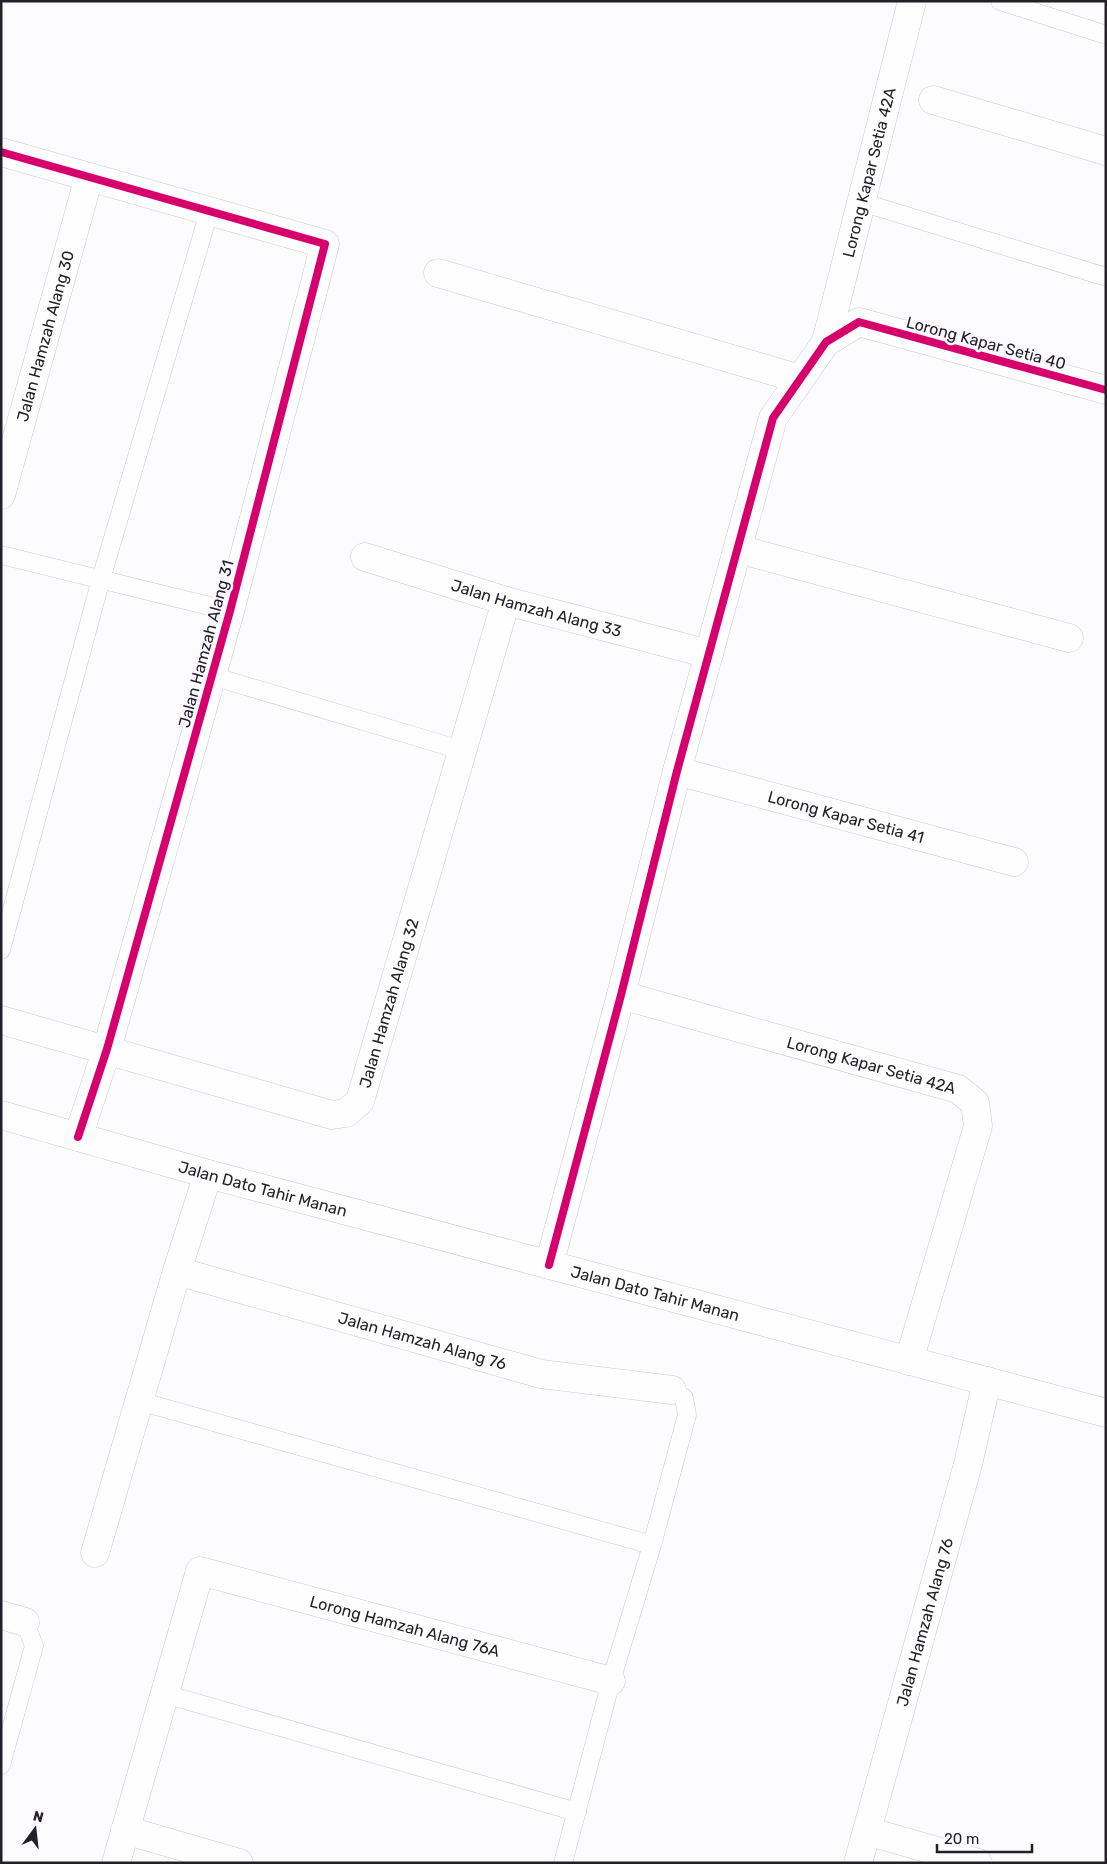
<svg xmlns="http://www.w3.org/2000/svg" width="1107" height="1864" viewBox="0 0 1107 1864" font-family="Rubik,sans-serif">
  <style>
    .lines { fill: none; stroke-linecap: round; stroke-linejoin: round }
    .lane-casing { stroke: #cccad0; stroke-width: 19 }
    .street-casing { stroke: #cccad0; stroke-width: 29 }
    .lane { stroke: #fffeff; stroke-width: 18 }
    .street { stroke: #fffeff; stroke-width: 28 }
    .cycleway-casing { stroke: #fcfaff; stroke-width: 11 }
    .cycleway { stroke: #d6006c; stroke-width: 8 }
    .labels { text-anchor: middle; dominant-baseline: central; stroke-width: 5; stroke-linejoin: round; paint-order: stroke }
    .street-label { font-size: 16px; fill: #232029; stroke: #fcfaff }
  </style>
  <rect width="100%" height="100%" fill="#fcfbfe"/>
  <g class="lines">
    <g class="lane-casing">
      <path id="lane" d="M1000 1 1106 35
        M861 202 1106 277
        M1 555 230 611
        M212 676 461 750
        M1 950 101 579 209 212
        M139 1401 652 1545
        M165 1694 577 1812
        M1 1765 34 1646 25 1622
        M563 1863 611 1681 652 1545 687 1415 684 1398 672 1390"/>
    </g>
    <g class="street-casing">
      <g id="street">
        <path d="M933 100 1106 151"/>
        <path d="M1 152 325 244 230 611 107 1049 78 1137"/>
        <path d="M438 273 800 379"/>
        <path id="s1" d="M826 342 912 1"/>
        <path id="s2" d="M1 495 89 177"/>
        <path d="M738 549 1069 638"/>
        <path id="s3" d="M365 557 506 601 709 654"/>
        <path id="s4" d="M677 771 1014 862"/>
        <path id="s5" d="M621 995 958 1089 975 1103 978 1126 909 1361"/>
        <path id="s6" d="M1 1020 332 1115 346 1113 360 1101 506 601"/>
        <path id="s7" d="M1 1115 208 1174 1106 1413"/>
        <path d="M549 1265 621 995 677 771 773 418 826 342 859 322 1106 390"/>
        <path id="s8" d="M177 1271 541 1374 672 1390"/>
        <path d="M95 1553 177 1271 208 1174"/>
        <path d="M1 1615 25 1622"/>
        <path d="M125 1830 239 1863"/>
        <path d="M867 1831 978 1863"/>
        <path id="s9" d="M116 1863 200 1571 611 1681"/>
        <path id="s10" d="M858 1863 968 1464 987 1381"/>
      </g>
    </g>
    <use href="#lane" class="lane"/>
    <use href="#street" class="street"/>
    <g class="cycleway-casing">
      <path id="cycleway" d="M1 152 325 244 230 611 107 1049 78 1137
        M549 1265 621 995 677 771 773 418 826 342 859 322 1106 390"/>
    </g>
    <use href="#cycleway" class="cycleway"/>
  </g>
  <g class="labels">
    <g class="street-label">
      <text stroke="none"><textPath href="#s1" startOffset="175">Lorong Kapar Setia 42A</textPath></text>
      <text stroke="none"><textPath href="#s2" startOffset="165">Jalan Hamzah Alang 30</textPath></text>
      <text transform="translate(986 343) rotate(15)">Lorong Kapar Setia 40</text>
      <text stroke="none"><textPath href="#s3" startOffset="179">Jalan Hamzah Alang 33</textPath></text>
      <text transform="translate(206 644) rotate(-75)">Jalan Hamzah Alang 31</text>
      <text stroke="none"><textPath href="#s4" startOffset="175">Lorong Kapar Setia 41</textPath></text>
      <text stroke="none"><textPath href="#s6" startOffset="479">Jalan Hamzah Alang 32</textPath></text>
      <text stroke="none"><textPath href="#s5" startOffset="260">Lorong Kapar Setia 42A</textPath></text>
      <text stroke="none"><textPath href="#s7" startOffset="272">Jalan Dato Tahir Manan</textPath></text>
      <text stroke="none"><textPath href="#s7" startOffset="678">Jalan Dato Tahir Manan</textPath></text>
      <text stroke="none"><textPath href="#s8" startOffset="255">Jalan Hamzah Alang 76</textPath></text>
      <text stroke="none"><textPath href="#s10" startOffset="250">Jalan Hamzah Alang 76</textPath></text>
      <text stroke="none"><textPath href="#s9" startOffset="516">Lorong Hamzah Alang 76A</textPath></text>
    </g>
  </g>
  <rect width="1107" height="1864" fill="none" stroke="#232029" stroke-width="5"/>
  <g transform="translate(35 1829) rotate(15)" stroke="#fcfaff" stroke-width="4" paint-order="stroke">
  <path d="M0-4L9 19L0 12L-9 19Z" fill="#232029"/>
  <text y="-8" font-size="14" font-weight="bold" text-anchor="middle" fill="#232029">N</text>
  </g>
  <path d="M937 1844v8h95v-8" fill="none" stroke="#232029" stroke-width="2.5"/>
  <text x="944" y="1844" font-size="15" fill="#232029" stroke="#fcfaff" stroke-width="4" paint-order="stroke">20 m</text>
</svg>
